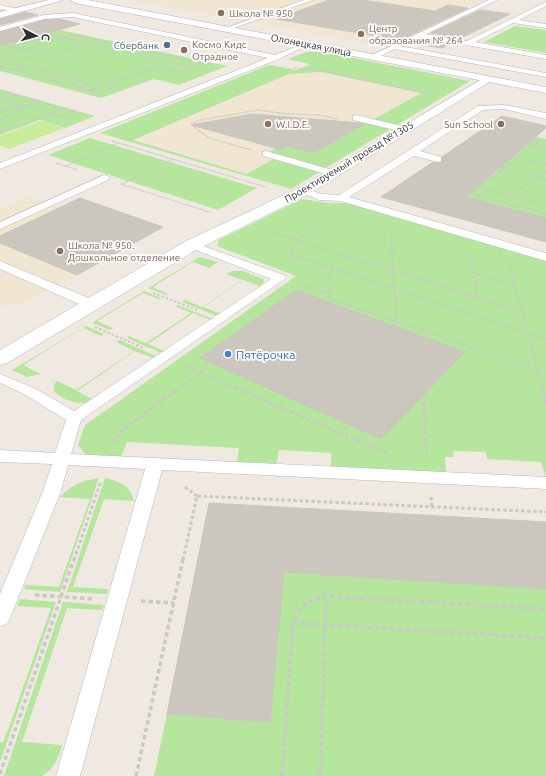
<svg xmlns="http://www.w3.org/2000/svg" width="546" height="776" viewBox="0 0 546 776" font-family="Ubuntu,sans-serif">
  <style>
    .education { fill: #f0e6d1 }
    .green { fill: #b6e59e; fill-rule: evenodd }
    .pitch { fill: #c9ec9a }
    .building { fill: #cbc7bf; stroke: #cbc5ba }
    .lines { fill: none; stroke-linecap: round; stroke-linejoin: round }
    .service-casing { stroke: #b4b7c1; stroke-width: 1 }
    .minor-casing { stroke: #b4b7c1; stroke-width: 1 }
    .tertiary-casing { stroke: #b4b7c1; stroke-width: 1 }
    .secondary-casing { stroke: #b4b7c1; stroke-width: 1 }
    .path-far4 { stroke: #c9c9c9; stroke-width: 1; stroke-dasharray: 1.5 1; stroke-linecap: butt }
    .path-far3 { stroke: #c9c9c9; stroke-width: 1.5; stroke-dasharray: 1.5 1; stroke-linecap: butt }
    .path-far2 { stroke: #c9c9c9; stroke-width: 2; stroke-dasharray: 2.5 2; stroke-linecap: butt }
    .path-far1 { stroke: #c9c9c9; stroke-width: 3; stroke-dasharray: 3.5 2.5; stroke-linecap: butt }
    .path { stroke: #c9c9c9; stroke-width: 3.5; stroke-dasharray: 4.5 3; stroke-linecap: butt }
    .service { fill: #fff; fill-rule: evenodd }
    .minor { fill: #fff; fill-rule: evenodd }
    .tertiary { fill: #fff; fill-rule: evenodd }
    .secondary { fill: #fff; fill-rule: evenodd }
    .education-dot { fill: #8d6e63; stroke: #fff; stroke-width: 1.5 }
    .service-dot { fill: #5c6f8a; stroke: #fff; stroke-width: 1.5 }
    .shop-dot { fill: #3f7fe0; stroke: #fff; stroke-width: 1.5 }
    .labels { text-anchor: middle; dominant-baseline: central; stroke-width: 3.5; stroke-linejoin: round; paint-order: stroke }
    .far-education-label { font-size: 10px; fill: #785e54; stroke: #fff; text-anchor: start }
    .far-service-label { font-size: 10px; fill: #4e5e75; stroke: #fff; text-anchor: end }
    .far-street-label { font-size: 10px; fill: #2e2e2e; stroke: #fff }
    .shop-label { font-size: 12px; fill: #366cbe; stroke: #fff; text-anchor: start }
  </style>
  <rect width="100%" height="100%" fill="#efe9e1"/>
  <path class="education" d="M127 0H482L381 46Z
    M321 72 421 93 313 153 275 159 246 174 132 140 289 74Z
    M28 196 60 208 80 198 163 227 24 304 0 306V209Z"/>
  <path class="green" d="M515 26 546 30V53L484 42Z
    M60 30 227 66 179 85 154 79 101 98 0 71V46L13 42 5 36 23 40Z
    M307 52H323L470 81 291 189 100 133 269 65 297 70 310 64 288 59ZM321 72 421 93 313 153 288 146 282 149 277 148 262 155 274 159 246 174 133 140 289 74Z
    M0 89 95 116 65 128 40 120 0 135Z
    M520 133 546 139V218L404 181 432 163 490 177 499 169Z
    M90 138 257 188 218 210 48 155Z
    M302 199 328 203H347L546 261V477L541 462 487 459 486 452 453 451 454 457H445L446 472 331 468V453L279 450 276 465 237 463 239 448 127 442 121 457 87 456 78 445 85 425 296 276 217 246 219 240ZM296 290 464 352H465L200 358Z
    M200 257 218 262 209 268 193 262 153 287 168 294 166 295 148 288Z
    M232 271H243L263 279 264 282 260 286 243 280 203 307 221 314 217 316 182 302 185 300 202 307 242 280 226 274Z
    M144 291 161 298 159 299 143 293 97 321 113 328 110 330 92 323Z
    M177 305 213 319 211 320 193 313 148 344 166 352 163 354 127 338 129 336 146 343 191 313 175 306Z
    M86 326 104 334 101 336 83 328 23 365 41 374 27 377 12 370Z
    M120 340 158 357 155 359 135 351 77 391 96 401C81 405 65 403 54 391V384L57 381 76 390 134 351 116 342Z
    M99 478 60 592 24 589 25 585 59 587 90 499 60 497C71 485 83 480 99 478Z
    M105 478C120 481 130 486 134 501L104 499 73 587 108 589 107 594 67 592Z
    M284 572 546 589V776H154L167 714 270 722Z
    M20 599 56 602 0 762V742H3L9 727 51 608 17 606Z
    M63 602 104 605 102 610 67 608 22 742 62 745C59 758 54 769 42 776H4Z"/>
  <path class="pitch" d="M41 121 64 128 9 149 0 146V136Z"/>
  <path class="building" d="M329 0H362L435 11 448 5 468 8 400 40 276 19Z
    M480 10 510 14 461 38 431 33Z
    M25 12 38 15 0 25V19Z
    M59 19 80 24 0 46V32L44 20Z
    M420 39 451 44 442 48 411 43Z
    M252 114 360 123 365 124 313 153 288 146 282 150 191 125Z
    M502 116 546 126V128L466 197 546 218V242L381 197 433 162H441L442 157Z
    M80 198 163 227 77 275 0 243V236Z
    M296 290 394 326 465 352 381 439 200 358Z
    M209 503 546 522V589L284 572 270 722 167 714Z"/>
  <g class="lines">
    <g class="service-casing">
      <path id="service" d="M304 0H313L228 30 223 29Z
        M489 0H497L426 34 467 41 546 2V6L519 20 546 24V28L513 23 475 42 546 55V59L420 37 400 46 546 73V77L394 49 375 59 368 57Z
        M0 5 21 10 18 12 0 9Z
        M73 13 275 55 305 43 310 44 279 59 0 169V163L268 58 73 17 44 19 0 31V27L44 15Z
        M504 105 546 113V119L504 109 483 110 420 151 441 157V161L438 162 414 156 349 197 546 253V261L340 201 319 200 299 191 304 188 321 194 339 195 478 106Z
        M356 115 406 127 407 129 403 132 353 120V116Z
        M266 151 336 171 338 173 333 176 263 156V152Z
        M104 175 108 176 109 178 108 180 0 229V222Z
        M192 242 284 275 286 278 81 420 71 454 546 477V489L162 470 80 776H56L145 469 68 465 61 491 10 618 7 624 0 626V594L43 491 52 464 0 462V450L55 453 66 420 24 394 0 383V374L34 388 74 411 271 279 188 247 186 245 188 243Z
        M0 261 96 301 98 304 96 307H86L0 269Z"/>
    </g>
    <g class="minor-casing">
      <path id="minor" d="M487 76 493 79 491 81 309 194 198 249 7 363 0 365V350L186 241 299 188Z"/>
    </g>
    <g class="tertiary-casing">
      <path id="tertiary" d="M71 0H88L546 87V93L75 3Z"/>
    </g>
    <g class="secondary-casing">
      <path id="secondary" d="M49 0H63L0 18V12Z"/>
    </g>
    <path class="path-far4" d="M68 33 208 65
      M52 35 186 66
      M20 42 24 43 54 35
      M80 42 77 47 91 52 116 51
      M9 47 51 51 94 46
      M0 50 23 43
      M0 56 74 35
      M0 60 23 66
      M7 60C30 56 60 51 81 66
      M134 66 142 57
      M160 66 169 63"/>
    <path class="path-far3" d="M20 65 102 86
      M134 65V69L140 73
      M182 65 199 69
      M0 66 96 92H103L114 87 106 85
      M156 68 173 71H191
      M295 68 323 71 429 94
      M13 69 23 66
      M45 78 55 75
      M71 78 80 73 82 67 79 65
      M70 84 80 81
      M108 84 163 65
      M80 87 91 84
      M0 90 82 114
      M91 90 101 87
      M0 99 71 119
      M3 99 15 95
      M0 112 21 105
      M0 119 38 102
      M0 132 64 109
      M112 141 266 187
      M516 142 533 146 538 141
      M546 149 533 146 479 188 546 205
      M251 150 209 138 194 127V123L200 120 258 110 288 114 320 115 338 119
      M501 153 546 164
      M56 163 78 170
      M66 166 118 143
      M504 168 489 162C514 144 514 136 546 143
      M424 174 419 178 423 181 546 214
      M438 177 479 188
      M537 178 546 180
      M121 184 212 213
      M122 184 173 159
      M510 196 546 171
      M391 230 392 255
      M268 231 297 240 333 216
      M469 253V255
      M292 255 297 240 343 255"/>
    <path class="path-far2" d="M340 254 522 312
      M392 254 396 321 394 326
      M469 254 478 297
      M292 255 546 339
      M290 261 292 254
      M510 266 542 389
      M473 273 515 286
      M298 284 328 294V298L546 373
      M301 292 306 287
      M153 293 197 310
      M328 294 332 268
      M95 327 144 348
      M185 366 200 373 207 361
      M178 389 200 373 238 389"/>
    <path class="path-far1" d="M235 388 387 453
      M542 388 546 403
      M423 395 427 456
      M114 442 121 431 179 388
      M185 487 197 496
      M431 497 432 507
      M74 560 101 481
      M183 560 197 496 546 512"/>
    <path class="path" d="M35 595 94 599
      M141 601 174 603
      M293 623 546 638
      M0 774 74 559
      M136 776 183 559
      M282 776 293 623C299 606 308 600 326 596L546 609
      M320 776 326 596"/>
    <use href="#service" class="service"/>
    <use href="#minor" class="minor"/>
    <use href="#tertiary" class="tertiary"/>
    <use href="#secondary" class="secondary"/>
  </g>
  <g class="education-dot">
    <circle cx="221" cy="13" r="4"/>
    <circle cx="361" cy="34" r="4"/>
    <circle cx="184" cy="50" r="4"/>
    <circle cx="268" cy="124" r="4"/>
    <circle cx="501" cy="124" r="4"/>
    <circle cx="60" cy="251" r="4"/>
  </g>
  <circle class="service-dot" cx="167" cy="45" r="4"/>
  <circle class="shop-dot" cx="228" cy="354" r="4"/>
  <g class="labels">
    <g class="far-education-label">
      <text x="229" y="13">Школа № 950</text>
      <text x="369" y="28">Центр<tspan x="369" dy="12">образования № 264</tspan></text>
      <text x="192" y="44">Космо Кидс<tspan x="192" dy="12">Отрадное</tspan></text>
      <text x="276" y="124">W.I.D.E.</text>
      <text x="493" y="124" text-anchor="end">Sun School</text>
      <text x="68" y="245">Школа № 950.<tspan x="68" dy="12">Дошкольное отделение</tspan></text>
    </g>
    <g class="far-service-label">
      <text x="159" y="45">Сбербанк</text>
    </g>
    <g class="far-street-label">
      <text transform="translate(311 45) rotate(11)">Олонецкая улица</text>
      <text transform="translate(349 162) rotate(-31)">Проектируемый проезд №1305</text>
    </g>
    <g class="shop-label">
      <text x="236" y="354">Пятёрочка</text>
    </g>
  </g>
  <g transform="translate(36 36) rotate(96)" stroke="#ffffff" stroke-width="3" paint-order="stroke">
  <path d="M0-3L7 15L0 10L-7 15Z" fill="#2e2e2e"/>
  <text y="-6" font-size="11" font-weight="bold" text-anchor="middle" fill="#2e2e2e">С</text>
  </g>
</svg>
